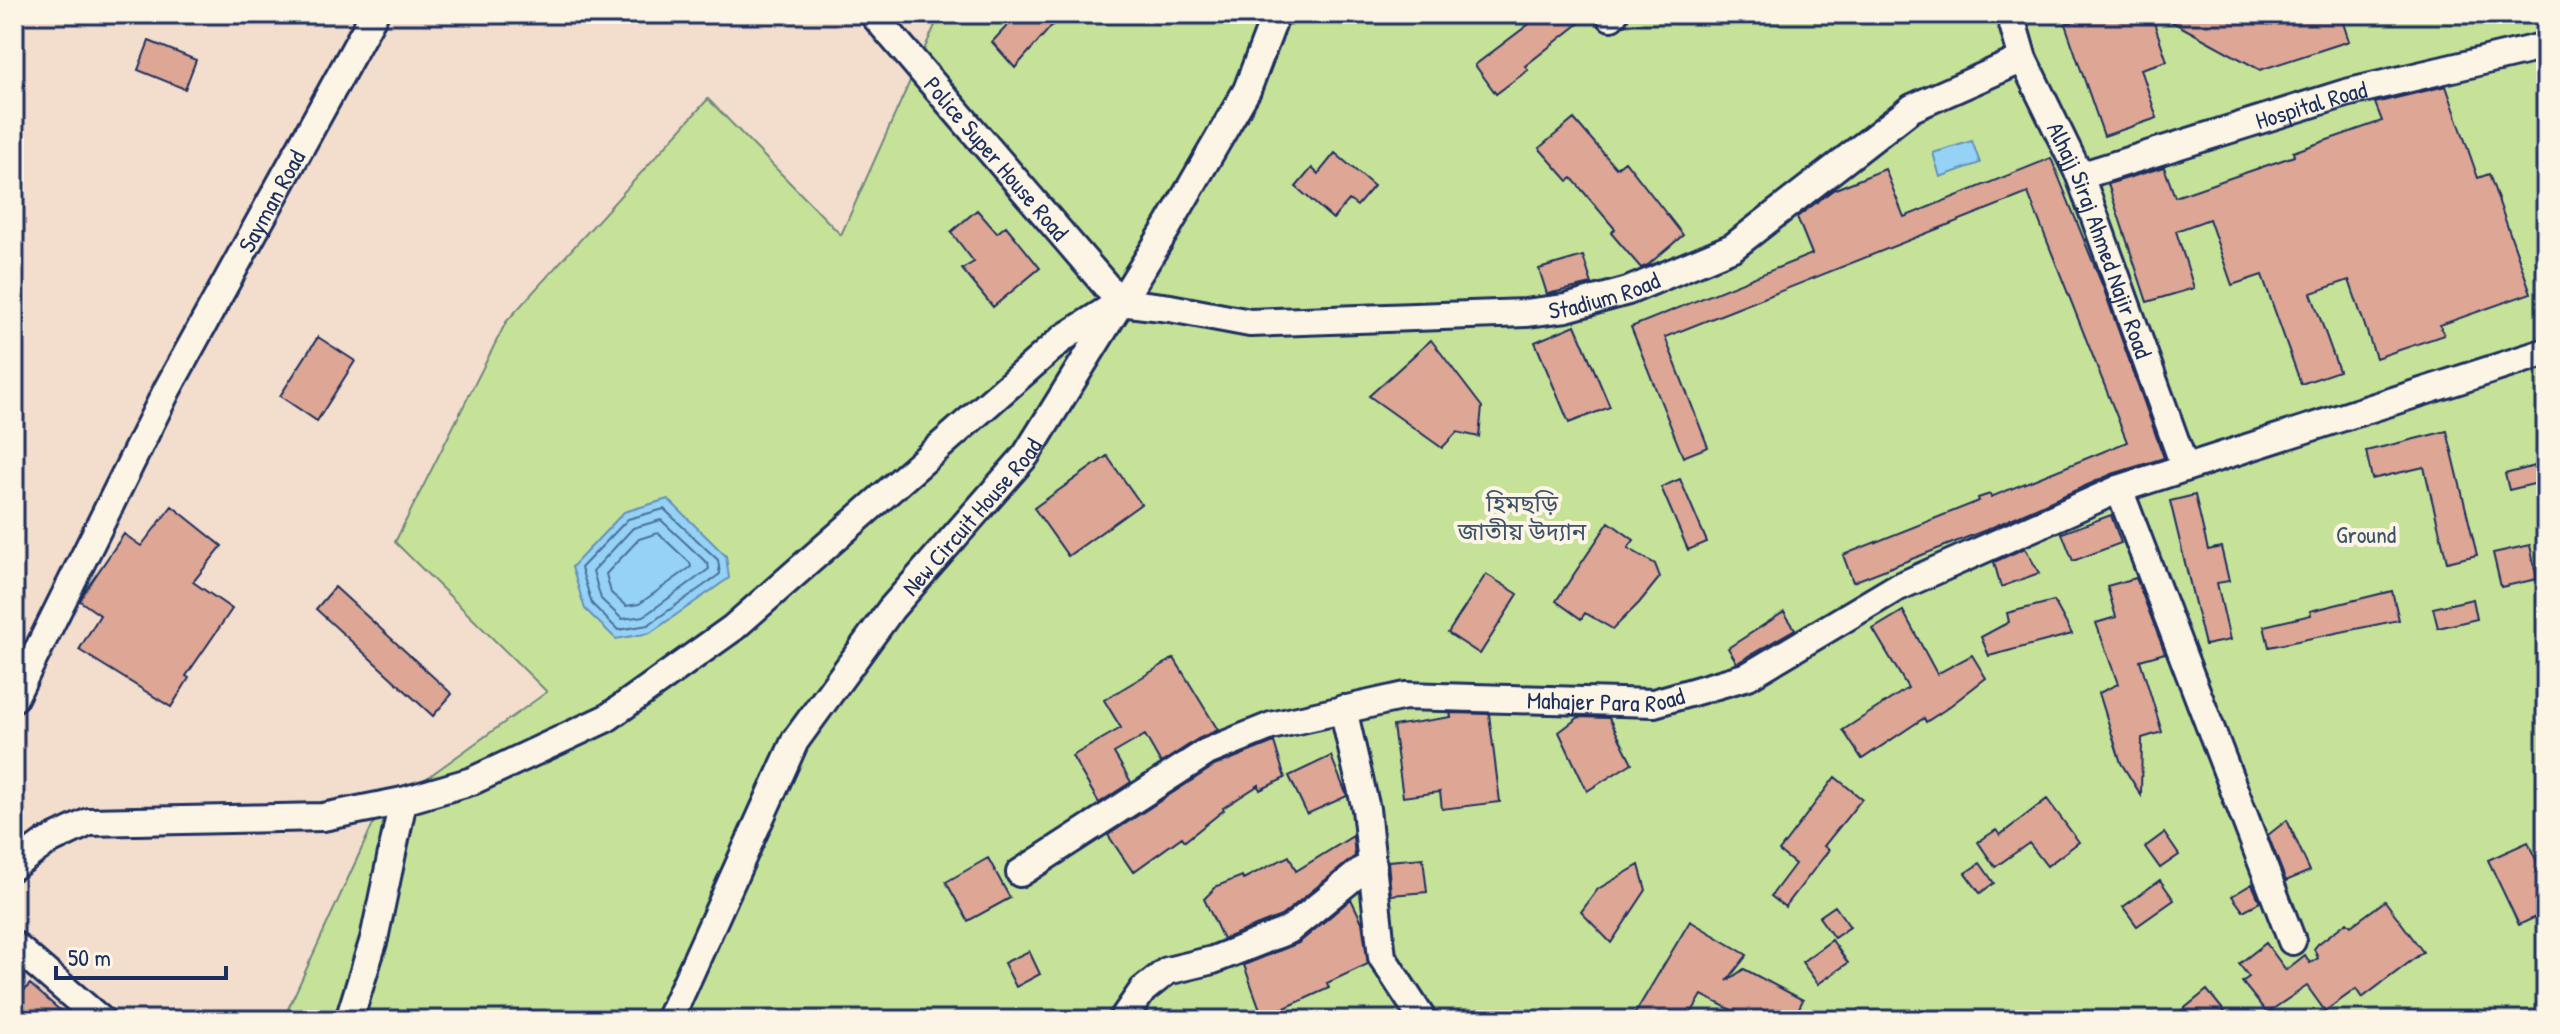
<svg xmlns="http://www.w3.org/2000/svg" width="2560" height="1034" viewBox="0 0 2560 1034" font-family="'Patrick Hand','Noto Sans Bengali',sans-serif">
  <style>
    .green { fill: #c6e299; stroke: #70887c; stroke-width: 2 }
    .water { fill: #95d2f5; stroke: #6491b9; stroke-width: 2 }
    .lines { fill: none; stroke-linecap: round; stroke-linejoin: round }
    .shore { stroke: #4c709a; stroke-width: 2 }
    .building { fill: #dda695; stroke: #1b2f5e; stroke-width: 2 }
    .minor-casing { stroke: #1b2f5e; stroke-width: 32 }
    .minor { stroke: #fcf5e5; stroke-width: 26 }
    .labels { text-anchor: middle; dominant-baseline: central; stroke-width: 8; stroke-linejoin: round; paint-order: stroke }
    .street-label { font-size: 24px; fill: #1b2f5e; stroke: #fcf5e5 }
    .park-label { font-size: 24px; fill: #3d536a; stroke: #fcf5e5 }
  </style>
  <rect width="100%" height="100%" fill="#f3ddcd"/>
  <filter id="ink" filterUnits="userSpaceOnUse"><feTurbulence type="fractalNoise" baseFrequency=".0125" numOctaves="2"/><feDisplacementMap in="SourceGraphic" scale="16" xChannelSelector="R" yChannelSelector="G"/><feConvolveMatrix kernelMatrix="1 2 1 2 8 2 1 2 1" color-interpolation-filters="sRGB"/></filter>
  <g filter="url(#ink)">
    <path class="green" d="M940 14H2546V1020H283L378 813 547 692 395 542 506 322 708 99 841 235Z"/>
    <path class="water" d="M1972 141 1980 163 1940 177 1933 153Z
      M668 499 726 556 729 578 650 633 616 639 585 609 572 567 624 512Z"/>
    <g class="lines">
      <path class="shore" d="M664 509 718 560 720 574 648 625 618 630 592 604 581 568 628 519Z
        M661 520 708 564 709 569 644 616 622 619 601 599 593 571 633 528Z
        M658 533 690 563 691 567 639 604 626 606 611 593 606 574 639 539Z"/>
    </g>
    <path class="building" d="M1018 14H1062L1015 68 992 42Z
      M1527 14H1591L1525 66 1528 70 1496 94 1475 65 1533 21Z
      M2095 14H2151L2167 61 2141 69 2157 118 2104 136 2065 24Z
      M2158 14H2340L2349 41 2260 70Z
      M149 41 196 60 185 89 138 70Z
      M2446 86 2478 178 2489 174 2531 293 2440 325 2444 335 2376 358 2349 280 2311 293 2339 371 2301 384 2262 275 2232 285 2209 219 2176 231 2194 288 2147 302 2108 184 2164 167 2175 197 2294 156 2293 152 2382 121 2375 103Z
      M1574 119 1616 168 1625 161 1683 235 1648 265 1641 268 1611 233 1615 229 1572 178 1568 181 1539 148Z
      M1335 153 1374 186 1357 206 1349 200 1333 219 1296 187 1312 168 1318 174Z
      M2051 158 2103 287 2164 458 2112 474 1986 530 1853 582 1843 555 1979 501 1978 498 1990 494 1991 497 2127 442 2028 193 1665 337 1708 447 1683 457 1631 327 1812 254 1797 217 1833 190 1885 169 1904 217Z
      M977 210 997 233 1006 226 1040 268 993 307 962 269 974 262 951 232Z
      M1583 256 1592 284 1547 294 1539 269Z
      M1575 325 1610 407 1569 423 1535 342Z
      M318 337 355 361 317 421 280 396Z
      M1431 340 1482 407 1479 437 1457 432 1442 448 1369 396Z
      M2447 431 2477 555 2447 562 2424 467 2372 479 2366 451Z
      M1107 456 1141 504 1068 556 1034 508Z
      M2546 463V481L2509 490 2505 474Z
      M1680 479 1707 542 1688 550 1661 487Z
      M2195 495 2208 550 2221 547 2229 581 2217 583 2230 640 2205 645 2170 501Z
      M172 506 222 546 193 582 232 609 186 676 189 678 171 707 79 650 100 615 80 601 84 593 124 534 141 546Z
      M2111 515 2121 543 2073 561 2062 533Z
      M1609 522 1634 540 1628 548 1655 564 1660 577 1639 603 1613 629 1585 613 1581 619 1556 601Z
      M2530 545 2537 579 2501 587 2493 553Z
      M2025 548 2039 573 2001 587 1994 562Z
      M1486 574 1518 594 1480 654 1448 633Z
      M2136 578 2165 653 2140 660 2162 732 2142 738 2141 795 2121 763 2099 693 2118 684 2096 623 2116 617 2107 586Z
      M335 587 452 694 433 716 316 609Z
      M2392 591 2399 620 2269 647 2264 626 2311 615 2310 611Z
      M2473 599 2477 619 2438 628 2433 608Z
      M2054 601 2072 634 1989 656 1981 637 2009 622 2007 613Z
      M1903 611 1937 674 1972 655 1986 678 1946 709 1926 722 1924 718 1862 759 1843 730 1908 688 1873 629Z
      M1784 612 1795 629 1737 663 1728 648Z
      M1174 658 1218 730 1198 739 1161 763 1145 735 1114 753 1131 782 1099 803 1072 756 1121 728 1104 700Z
      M1450 713 1489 714 1500 802 1442 809 1440 792 1403 797 1393 726 1451 717Z
      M1579 717 1609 718 1632 763 1587 791 1559 732Z
      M1274 742 1285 778 1260 790 1259 785 1223 808 1224 810 1185 841 1182 837 1133 872 1108 835 1214 766Z
      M1331 756 1347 796 1307 814 1289 776Z
      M1835 777 1862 799 1824 846 1829 850 1785 907 1771 896 1795 864 1779 851Z
      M2047 799 2079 842 2047 866 2029 843 1995 867 1978 842 1996 830 2000 835Z
      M2287 820 2310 871 2286 881 2268 835Z
      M2164 833 2179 855 2160 868 2145 847Z
      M1353 836 1355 856 1281 916 1223 939 1204 899 1217 886 1242 876 1243 879 1289 856 1296 871Z
      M2528 842 2546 882V912L2519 925 2488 860Z
      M988 858 1010 898 968 921 946 882Z
      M1423 858 1427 892 1391 895 1388 861Z
      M1980 863 1994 883 1980 893 1965 873Z
      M1639 865 1646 890 1611 943 1581 912 1598 889Z
      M2160 880 2174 900 2137 926 2123 907Z
      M2252 884 2260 902 2243 911 2232 896Z
      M1351 899 1362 922 1368 964 1327 983 1329 988 1287 1007 1262 1015 1244 965 1299 943Z
      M2385 901 2423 952 2362 998 2356 989 2325 1011 2307 986 2267 1013 2242 982 2249 977 2239 964 2266 943 2286 970 2305 955 2310 963 2318 958 2314 949 2318 944 2347 922 2351 926Z
      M1835 906 1850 927 1834 938 1819 917Z
      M1690 921 1747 955 1727 981 1744 969 1803 1000 1793 1020H1751L1702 995 1687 1020H1631Z
      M1832 940 1848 963 1818 984 1802 962Z
      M1029 951 1040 974 1016 987 1004 963Z
      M30 984 71 1020H14V1002Z
      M2207 990 2225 1012 2215 1020H2170Z"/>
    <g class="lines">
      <g class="minor-casing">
        <g id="minor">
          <path id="s1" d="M873 14 1120 302"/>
          <path id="s2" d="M2010 14 2023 59 2080 176 2185 468"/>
          <path d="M1611 17 1614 14"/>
          <path id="s3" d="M2080 176 2346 93 2546 46"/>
          <path id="s4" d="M1120 302 1170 308 1250 323 1526 313 1566 308 1628 291 1733 247 1912 108 2023 59"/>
          <path d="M2119 489 2292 941"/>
          <path id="s5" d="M14 698 168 388 374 14"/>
          <path d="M1343 709 1366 809 1382 957 1423 1020"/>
          <path d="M14 866 45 843 89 822 323 817 403 801 472 781 607 718 733 628 1063 338 1120 302"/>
          <path id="s6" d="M1020 873 1207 752 1271 726 1405 696 1654 703 1748 676 1894 589 2119 489 2546 352"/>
          <path d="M14 945 101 1020"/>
          <path d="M349 1020 374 939 403 801"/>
          <path id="s7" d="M669 1020 795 741 891 609 1026 455 1167 228 1247 90 1276 14"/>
          <path d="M1122 1020 1143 990 1167 971 1213 960 1289 930 1362 870 1373 865"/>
        </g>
      </g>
      <use href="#minor" class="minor"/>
    </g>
  </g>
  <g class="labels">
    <g class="street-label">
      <text stroke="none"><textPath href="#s3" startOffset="242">Hospital Road</textPath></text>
      <text stroke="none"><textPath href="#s1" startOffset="190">Police Super House Road</textPath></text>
      <text stroke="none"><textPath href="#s5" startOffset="560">Sayman Road</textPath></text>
      <text stroke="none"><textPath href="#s2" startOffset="244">Alhajj Siraj Ahmed Najir Road</textPath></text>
      <text stroke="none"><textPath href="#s4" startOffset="488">Stadium Road</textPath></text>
      <text stroke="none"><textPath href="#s7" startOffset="592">New Circuit House Road</textPath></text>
      <text stroke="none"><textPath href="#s6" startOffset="630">Mahajer Para Road</textPath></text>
    </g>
    <g class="park-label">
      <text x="1522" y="503">হিমছড়ি<tspan x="1522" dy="28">জাতীয় উদ্যান</tspan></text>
      <text x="2366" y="534">Ground</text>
    </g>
  </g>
  <rect width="2560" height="1034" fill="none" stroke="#fcf5e5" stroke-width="48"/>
  <rect x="24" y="24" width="2512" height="986" fill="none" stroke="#1b2f5e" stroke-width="3" filter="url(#ink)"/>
  <path d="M56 966v12h170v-12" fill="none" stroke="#1b2f5e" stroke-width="4"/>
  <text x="68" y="966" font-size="24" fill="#1b2f5e" stroke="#fcf5e5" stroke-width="6" paint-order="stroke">50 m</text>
</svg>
